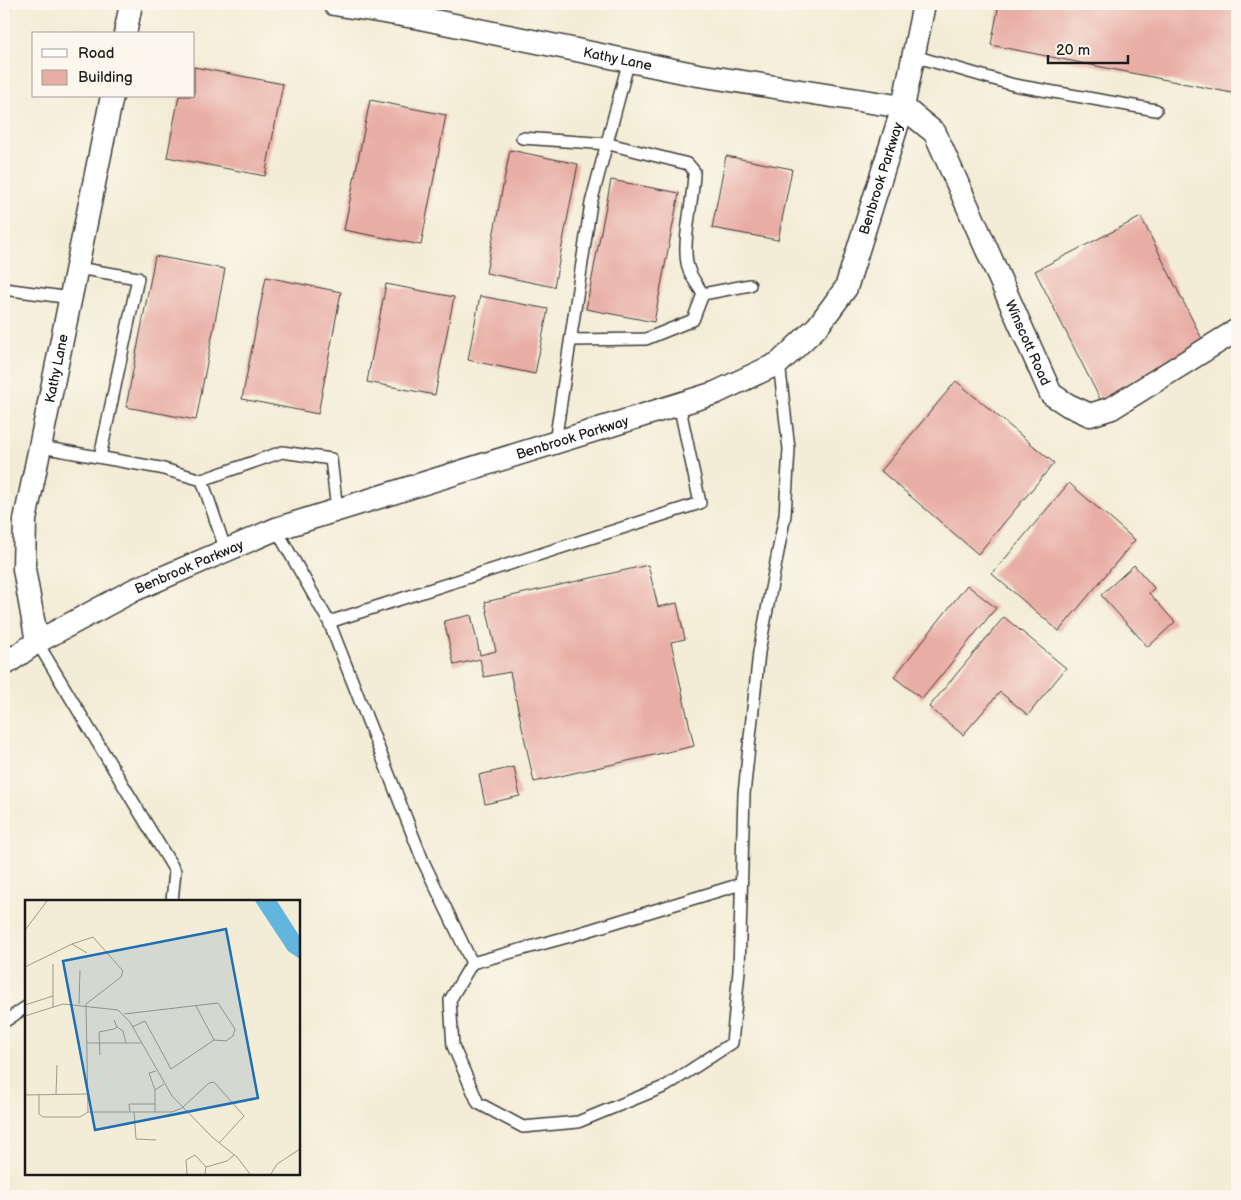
<svg xmlns="http://www.w3.org/2000/svg" width="1241" height="1200" viewBox="0 0 1241 1200" font-family="'Balsamiq Sans',sans-serif">
  <style>
    .building { fill: #e8ada5 }
    .lines { fill: none; stroke-linecap: round; stroke-linejoin: round }
    .lane-casing { stroke: #3c3b38; stroke-width: 14 }
    .street-casing { stroke: #3c3b38; stroke-width: 25 }
    .lane { stroke: #fff; stroke-width: 11 }
    .street { stroke: #fff; stroke-width: 22 }
    .labels { text-anchor: middle; dominant-baseline: central; stroke-width: 5; stroke-linejoin: round; paint-order: stroke }
    .street-label { font-size: 14px; fill: #1c1c1c; stroke: #fbf7ec }
    .inset-road { fill: none; stroke: #9d998c; stroke-width: 1 }
    .view { fill: #1f6fb2; fill-opacity: 0.15; stroke: #1f6fb2; stroke-width: 2.5 }
    .inset-edge { fill: none; stroke: #1c1c1c; stroke-width: 2.5 }
  </style>
  <rect width="100%" height="100%" fill="#fbf7ec"/>
  <filter id="ink" filterUnits="userSpaceOnUse"><feTurbulence type="fractalNoise" baseFrequency=".02" numOctaves="2"/><feDisplacementMap in="SourceGraphic" scale="10" xChannelSelector="R" yChannelSelector="G"/><feConvolveMatrix kernelMatrix="1 2 1 2 8 2 1 2 1" color-interpolation-filters="sRGB"/></filter>
  <filter id="wash" filterUnits="userSpaceOnUse"><feTurbulence type="fractalNoise" baseFrequency=".0096" numOctaves="4" result="noise"/><feDisplacementMap in="SourceGraphic" scale="20" xChannelSelector="R" yChannelSelector="G"/><feGaussianBlur stdDeviation="1.12" result="paint"/><feColorMatrix in="noise" values="0 0 0 0 0 0 0 0 0 0 0 0 0 0 0 0 0 1.4 0 .05"/><feComposite in="paint" operator="in"/></filter>
  <g filter="url(#wash)">
    <rect width="100%" height="100%" fill="#f3ecd6"/>
    <g id="blocks">
      <path class="building" d="M4 4H11L10 11 4 9Z
        M999 4H1237V94L991 45Z
        M194 67 283 84 265 176 167 157 179 96H194Z
        M370 100 446 115 421 245 344 230Z
        M510 150 578 164 554 287 486 273Z
        M726 156 792 169 778 240 712 228Z
        M611 180 679 193 654 322 586 309Z
        M1141 217 1206 347 1101 401 1035 271Z
        M155 256 225 269 196 420 126 407Z
        M266 277 341 292 318 414 242 399Z
        M386 284 454 297 435 395 367 382Z
        M480 296 548 309 535 374 468 360Z
        M956 381 1054 463 978 554 881 471Z
        M1069 483 1135 540 1059 631 992 574Z
        M648 565 658 607 677 603 685 639 671 642 694 746 534 782 510 672 484 677 480 659 454 665 444 621 471 615 480 655 496 651 485 602Z
        M1134 565 1154 588 1149 593 1175 622 1148 647 1101 595Z
        M967 585 996 608 922 699 894 677Z
        M1004 617 1066 668 1028 715 1000 692 963 735 929 707Z
        M514 767 520 796 485 804 479 775Z"/>
    </g>
  </g>
  <g filter="url(#ink)">
    <use href="#blocks" fill-opacity="0" stroke="#3c3b38" stroke-width="1"/>
    <g class="lines">
      <g class="lane-casing">
        <path id="lane" d="M914 56 1014 85 1156 110
          M522 138 609 144 688 164 694 171C694 199 681 244 688 267 690 276 698 286 703 294L750 285
          M77 268 138 278 100 457
          M4 289 71 298
          M571 340 646 339 693 320 703 294
          M679 404 700 503 329 622 423 861 472 963 450 1000 453 1046 478 1103 523 1127 578 1122 666 1086 732 1043 739 971 744 794 759 652 785 515 789 449 779 363
          M555 442 591 203 629 60
          M41 447 160 468 202 480 226 551
          M202 480 282 452 331 459 337 510
          M276 529 329 622
          M37 642 175 871 172 901
          M472 963 567 937 741 884
          M4 1022 26 1007"/>
      </g>
      <g class="street-casing">
        <g id="street">
          <path id="s1" d="M334 4 420 18 698 75 903 107 935 133 1051 394 1068 405 1090 415 1112 408 1237 330"/>
          <path d="M125 34 131 4"/>
          <path id="s2" d="M37 642 24 569 25 520 112 96"/>
          <path id="s3" d="M4 665 37 642 134 590 276 529 715 393 779 363 818 326 846 288 903 107 924 4"/>
        </g>
      </g>
      <use href="#lane" class="lane"/>
      <use href="#street" class="street"/>
    </g>
  </g>
  <g class="labels">
    <g class="street-label">
      <text stroke="none"><textPath href="#s1" startOffset="289">Kathy Lane</textPath></text>
      <text stroke="none"><textPath href="#s3" startOffset="1051">Benbrook Parkway</textPath></text>
      <text stroke="none"><textPath href="#s1" startOffset="849">Winscott Road</textPath></text>
      <text stroke="none"><textPath href="#s2" startOffset="278">Kathy Lane</textPath></text>
      <text stroke="none"><textPath href="#s3" startOffset="615">Benbrook Parkway</textPath></text>
      <text stroke="none"><textPath href="#s3" startOffset="210">Benbrook Parkway</textPath></text>
    </g>
  </g>
  <g transform="translate(25 900)">
    <rect width="275" height="275" fill="#f3ecd6"/>
    <path d="M230 1H252L275 37V59L263 51Z" fill="#62b6de"/>
    <path class="inset-road" d="M0 30 22 1M47 44 68 37 98 71 96 77 61 104 63 212H147L157 208 184 183 189 182 219 216 194 243M28 64V107M0 67 47 44 62 53M54 104 55 70M0 105 28 96M171 106 189 140M99 114 193 103 210 129 208 136 201 141 189 140 146 169 120 121 107 127M0 116 38 104 93 110 105 122 147 196 187 237 212 257 225 274M92 127 98 131 101 143M62 143H116M75 155 74 132 89 129 92 127 89 120M130 190 124 173 131 171M14 194V214L18 217H55L63 212M31 194 32 165M0 195 62 194M105 212 104 204H130M109 212 111 239 131 240M130 212V190L139 184M181 267 202 261 209 255M162 274 161 260 170 255 181 267 180 274M246 274 252 264 275 249"/>
    <path class="view" d="M201 29 233 198 70 230 38 61Z"/>
    <rect width="275" height="275" class="inset-edge"/>
  </g>
  <rect width="1241" height="1200" fill="none" stroke="#fbf7ec" stroke-width="20"/>
  <rect x="32" y="32" width="162" height="65" fill="#fbf7ec" stroke="#a29f99"/>
  <rect x="42" y="49" width="25" height="8" fill="#ffffff" stroke="#a29f99"/>
  <text x="78" y="58" font-size="15" fill="#1c1c1c">Road</text>
  <rect x="42" y="70" width="25" height="15" fill="#e8ada5" stroke="#a29f99"/>
  <text x="78" y="82" font-size="15" fill="#1c1c1c">Building</text>
  <path d="M1048 55v8h80v-8" fill="none" stroke="#1c1c1c" stroke-width="2.5"/>
  <text x="1056" y="55" font-size="15" fill="#1c1c1c" stroke="#fbf7ec" stroke-width="4" paint-order="stroke">20 m</text>
</svg>
